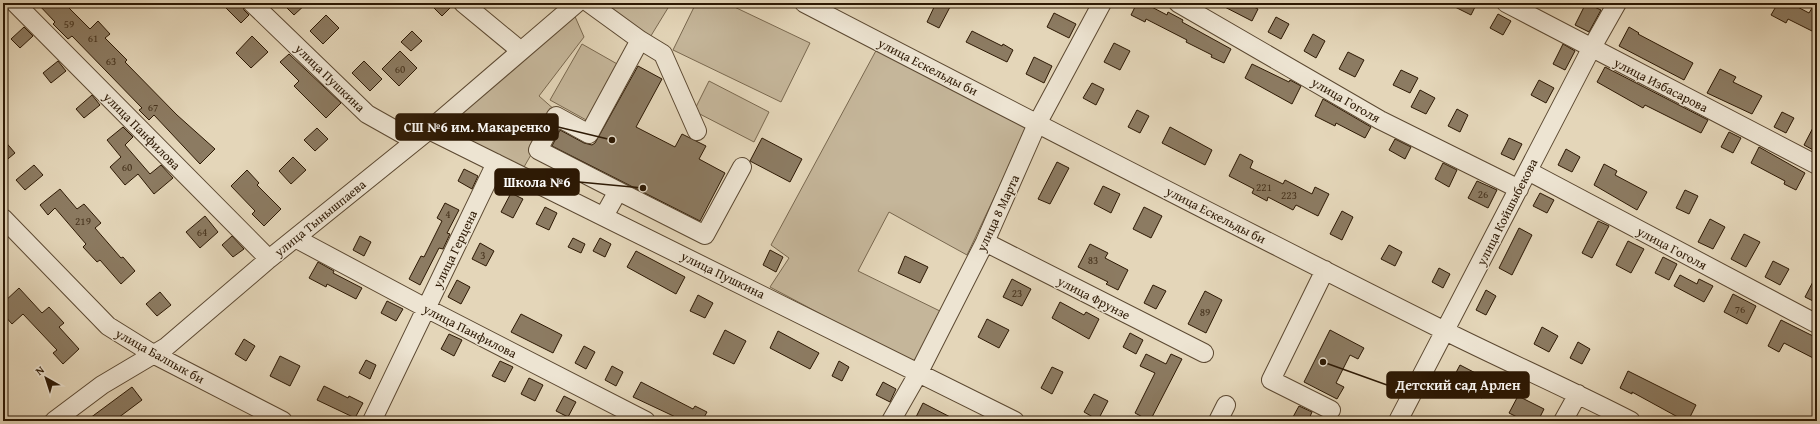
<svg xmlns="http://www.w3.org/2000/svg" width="1820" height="424" viewBox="0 0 1820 424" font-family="'Gentium Book Plus',serif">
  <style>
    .grass { fill: #c5b69a; stroke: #79684f }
    .building { fill: #8c7b62; stroke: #2d1904 }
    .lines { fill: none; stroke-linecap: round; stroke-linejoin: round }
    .minor-casing { stroke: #5b4831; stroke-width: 20 }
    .minor { stroke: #ede4d2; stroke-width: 18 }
    .labels { text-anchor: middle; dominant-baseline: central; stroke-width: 3; stroke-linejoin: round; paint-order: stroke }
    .number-label { font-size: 11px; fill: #45321c }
    .street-label { font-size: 13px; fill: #2d1904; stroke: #ede4d2 }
    .leader { fill: none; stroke: #2d1904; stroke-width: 1.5 }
    .callout-dot { fill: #2d1904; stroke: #ede4d2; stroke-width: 1.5 }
    .callout { fill: #2d1904; stroke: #2d1904; stroke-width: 1.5 }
    .callout-label { font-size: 14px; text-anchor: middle; font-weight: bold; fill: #fff }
  </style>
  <rect width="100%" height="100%" fill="#e4d6b9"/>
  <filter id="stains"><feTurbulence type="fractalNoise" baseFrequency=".005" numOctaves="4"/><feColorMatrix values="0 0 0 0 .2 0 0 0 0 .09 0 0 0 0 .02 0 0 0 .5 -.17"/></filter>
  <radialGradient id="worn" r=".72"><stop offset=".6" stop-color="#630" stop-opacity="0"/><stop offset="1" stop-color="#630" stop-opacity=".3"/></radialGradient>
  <path class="grass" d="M598 3H671L649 39Z
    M696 3H726L810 43 781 102 673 50Z
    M573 12 584 37 539 96 556 111 524 167 440 129Z
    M582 44 619 65 588 121 550 100Z
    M879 45 1027 128 967 255 889 212 858 271 944 313 915 364 770 287 789 258 771 245Z
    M709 81 769 112 754 142 694 111Z"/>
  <path class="building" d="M37 3H64L90 29 98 21 110 34 105 38 127 60 125 62 177 115 215 149 200 164 154 115 149 120 139 110 142 108 72 36 68 39 53 24 55 22Z
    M221 3H242L244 10 249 15 241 23Z
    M282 3H307L294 15Z
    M429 3H453V5L442 16Z
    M936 3H942L950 7 939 28 927 22Z
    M1137 3H1144L1167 15 1168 12 1183 20 1182 22 1231 49 1224 63 1211 57 1212 55 1186 42 1187 40 1146 19 1145 22 1131 15Z
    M1217 3H1246L1258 9 1252 21Z
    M1447 3H1477L1471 15Z
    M1586 3 1601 10 1589 32 1575 25Z
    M1778 3H1790L1809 13 1815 3H1817V26L1814 32 1788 19 1786 23 1771 15Z
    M1054 13 1076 24 1069 38 1047 27Z
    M1498 14 1511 21 1503 35 1490 28Z
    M326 15 339 28 323 44 310 31Z
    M1276 17 1289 24 1281 39 1268 32Z
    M24 27 33 36 20 48 11 39Z
    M1629 27 1639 33 1638 34 1693 63 1684 80 1619 46Z
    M412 31 422 41 411 51 401 42Z
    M972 31 1002 46 1003 44 1013 50 1007 62 966 42Z
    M1313 34 1325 41 1316 58 1304 51Z
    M252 36 268 52 251 68 236 53Z
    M1114 43 1130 51 1120 70 1104 62Z
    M1563 44 1575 51 1565 70 1553 64Z
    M400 51 417 68 399 86 382 69Z
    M1348 52 1364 60 1355 77 1339 69Z
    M289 54 341 103 326 118 294 86 299 81 280 62Z
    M1034 57 1052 66 1044 83 1026 74Z
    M58 61 66 71 51 83 43 73Z
    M364 61 382 79 370 91 352 73Z
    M1252 64 1289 82 1290 80 1301 86 1292 104 1245 78Z
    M638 66 662 79 636 127 675 147 682 134 706 146 699 159 725 173 700 221 552 146 560 130 584 143 592 145 595 143Z
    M1605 67 1708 120 1701 133 1645 105 1643 108 1597 82Z
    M1720 69 1736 77 1733 82 1762 96 1752 114 1707 93Z
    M1401 70 1418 78 1410 93 1393 85Z
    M1539 80 1554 88 1546 103 1531 95Z
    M1092 83 1104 89 1096 105 1083 98Z
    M1420 90 1435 98 1426 114 1411 107Z
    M92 95 100 105 84 118 76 109Z
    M1323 99 1371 127 1365 138 1336 123 1335 126 1315 116Z
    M1457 109 1468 115 1460 132 1448 126Z
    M1137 110 1149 116 1140 133 1128 127Z
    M1782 112 1794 118 1786 133 1774 127Z
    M1817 120V152L1804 145Z
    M123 127 133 137 125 145 150 174 161 165 173 178 154 194 138 174 125 185 110 167 121 157 107 140Z
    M1170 127 1212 150 1205 165 1162 143Z
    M317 128 328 139 315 151 304 140Z
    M1729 132 1741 138 1733 153 1721 147Z
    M762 138 802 159 790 182 750 161Z
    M1509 138 1522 144 1514 160 1501 154Z
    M3 139 15 153 3 163Z
    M1395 139 1411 147 1405 159 1389 150Z
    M1759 147 1805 173 1796 190 1784 184 1785 181 1751 163Z
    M1566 149 1580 157 1572 172 1558 165Z
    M1240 154 1253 161 1250 168 1283 184 1285 180 1312 194 1315 187 1329 194 1318 216 1296 205 1293 210 1268 197 1267 201 1252 193 1254 189 1229 176Z
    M293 157 306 170 291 184 279 171Z
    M1057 162 1069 168 1050 204 1038 199Z
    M1443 163 1457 170 1449 187 1435 179Z
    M1604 164 1617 171 1615 175 1647 192 1637 210 1594 185Z
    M34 165 43 175 25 190 16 180Z
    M464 169 478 176 472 189 458 181Z
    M247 170 259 183 257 185 281 209 264 226 252 214 255 211 231 186Z
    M1477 181 1497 190 1488 208 1468 198Z
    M1103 186 1120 194 1111 213 1094 204Z
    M60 189 77 209 84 204 101 223 95 228 121 258 123 257 135 271 121 284 100 260 97 262 83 247 86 244 55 208 48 215 40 205Z
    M1685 190 1698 196 1689 214 1676 208Z
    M511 193 523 199 513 218 501 212Z
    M1540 193 1554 200 1547 213 1533 206Z
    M445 203 459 210 447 233 450 234 443 249 439 248 420 285 409 279 421 256 424 257 442 221 437 218Z
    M545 207 557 213 549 230 536 224Z
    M1144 207 1162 216 1151 238 1133 229Z
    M1342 211 1353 217 1342 240 1330 234Z
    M205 216 218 232 200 248 186 232Z
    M1710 219 1725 227 1713 249 1698 242Z
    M1598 221 1609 226 1592 258 1582 253Z
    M1519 228 1532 235 1512 275 1499 268Z
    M1744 234 1760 242 1746 267 1731 259Z
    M232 236 244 249 233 257 222 245Z
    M360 236 371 242 364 256 353 250Z
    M573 238 585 244 581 253 568 247Z
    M600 238 611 244 605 257 593 251Z
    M1628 241 1644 249 1631 273 1616 265Z
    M480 243 494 251 486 266 472 259Z
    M1090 244 1108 253 1105 258 1128 270 1118 290 1106 284 1108 282 1078 267Z
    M1389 245 1402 252 1395 266 1381 259Z
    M770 250 783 257 776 272 763 265Z
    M636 251 685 277 676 294 627 267Z
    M905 256 928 267 920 283 898 273Z
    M1663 257 1677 264 1669 280 1655 273Z
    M1773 261 1789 269 1780 285 1765 277Z
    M318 262 334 271 333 273 362 288 356 299 327 284 326 287 309 278Z
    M1439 268 1450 274 1443 288 1432 282Z
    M1817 274V303L1805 297Z
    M1680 275 1697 284 1699 279 1713 286 1704 302 1674 286Z
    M1012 279 1031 289 1022 306 1003 297Z
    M457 280 470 287 461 304 448 297Z
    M1153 285 1166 291 1156 309 1144 303Z
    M19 288 42 313 49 307 64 323 59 327 79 349 63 364 53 353 57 350 23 314 12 324 3 314V303Z
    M1486 290 1496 296 1486 315 1476 310Z
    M1205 291 1222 300 1206 333 1188 324Z
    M160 292 171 305 157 316 146 304Z
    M1733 294 1756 306 1747 324 1724 312Z
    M698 295 713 303 705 318 690 311Z
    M387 301 403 309 396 321 381 313Z
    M1060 302 1084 315 1086 312 1099 319 1089 339 1052 318Z
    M521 314 562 335 553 353 511 332Z
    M987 319 1009 330 999 348 978 337Z
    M1781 320 1817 338V360L1784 343 1779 352 1768 346Z
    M1542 327 1558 336 1549 352 1534 344Z
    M725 330 746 341 734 364 713 354Z
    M1330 330 1364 348 1358 359 1350 355 1336 383 1344 387 1337 399 1304 382Z
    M778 331 819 353 810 369 770 348Z
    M1130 333 1143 340 1136 354 1123 347Z
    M449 334 462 340 454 356 441 349Z
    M244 339 255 346 246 361 235 354Z
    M1578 342 1590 349 1582 364 1570 358Z
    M584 346 595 352 586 369 575 363Z
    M1146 354 1166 364 1171 354 1182 359 1150 421 1135 413 1155 373 1140 366Z
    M280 356 300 366 290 386 270 376Z
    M366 360 376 365 370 379 359 373Z
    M500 361 513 367 505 382 492 376Z
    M839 361 849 367 842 381 832 376Z
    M1460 365 1491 381 1482 398 1451 382Z
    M612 366 623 372 616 386 605 380Z
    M1052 367 1063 372 1052 394 1041 388Z
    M1628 371 1696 405 1688 421H1685L1632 392V394L1620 388Z
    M529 378 543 385 535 401 521 394Z
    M641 382 693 409 695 406 707 412 702 421H684L633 397Z
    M883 382 896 389 890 402 876 395Z
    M324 386 348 398 349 396 363 403 355 418 317 400Z
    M132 387 142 400 114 421H86Z
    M1094 394 1108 401 1098 420 1084 412Z
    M564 396 576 402 568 417 556 411Z
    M1518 396 1544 409 1538 421H1525L1509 413Z
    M923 403 958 421H914Z
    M1299 406 1312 412 1308 421H1302L1293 417Z"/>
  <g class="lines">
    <g class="minor-casing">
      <path id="minor" d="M15 3 269 259
        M252 3 367 114 415 141
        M463 3 521 51
        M589 3 640 40
        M804 3C1016 113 1229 223 1443 330 1505 361 1569 389 1631 421
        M1178 3 1380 120 1519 189
        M1506 3 1817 165
        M429 130 1015 421
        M1528 171 1817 324
        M618 191 538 150 556 116 589 134 640 40 663 54 697 131
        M604 216 618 191 705 235 742 167
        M3 218 108 326 153 354 283 421
        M295 238 426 308 646 421
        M985 242 1204 353
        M1325 270 1271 380 1331 410
        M54 421 102 385 166 347 269 259 429 130 577 3
        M372 421 496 163
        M891 421 919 372 985 242 1037 124 1102 3
        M1218 421 1226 405
        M1398 421 1591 49 1617 3
        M1563 421 1578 394"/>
    </g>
    <use href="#minor" class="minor"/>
  </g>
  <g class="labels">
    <g class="number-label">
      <text x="69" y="24">59</text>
      <text x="93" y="38">61</text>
      <text x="111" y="61">63</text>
      <text x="400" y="69">60</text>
      <text x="153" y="107">67</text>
      <text x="127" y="167">60</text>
      <text x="1264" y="187">221</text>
      <text x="1483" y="194">26</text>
      <text x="1289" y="195">223</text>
      <text x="448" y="214">4</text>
      <text x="83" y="221">219</text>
      <text x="202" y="232">64</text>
      <text x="483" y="255">3</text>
      <text x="1093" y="260">83</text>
      <text x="1017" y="293">23</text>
      <text x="1740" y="309">76</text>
      <text x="1205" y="312">89</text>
    </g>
    <g class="street-label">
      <text transform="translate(928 67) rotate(27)">улица Ескельды би</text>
      <text transform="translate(330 78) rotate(44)">улица Пушкина</text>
      <text transform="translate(1661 85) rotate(27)">улица Избасарова</text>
      <text transform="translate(1346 100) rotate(30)">улица Гоголя</text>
      <text transform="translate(142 131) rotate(45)">улица Панфилова</text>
      <text transform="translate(1507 212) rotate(-63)">улица Койшыбекова</text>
      <text transform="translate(998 213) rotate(-65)">улица 8 Марта</text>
      <text transform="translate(1216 215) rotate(27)">улица Ескельды би</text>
      <text transform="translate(320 218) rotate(-39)">улица Тынышпаева</text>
      <text transform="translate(1672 248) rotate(28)">улица Гоголя</text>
      <text transform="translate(455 249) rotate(-64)">улица Герцена</text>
      <text transform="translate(723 275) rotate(26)">улица Пушкина</text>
      <text transform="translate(1094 298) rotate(27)">улица Фрунзе</text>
      <text transform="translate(470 331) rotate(27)">улица Панфилова</text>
      <text transform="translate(160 356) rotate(29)">улица Балпык би</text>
    </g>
  </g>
  <path class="leader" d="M612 140L558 127M643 188L579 182M1323 362L1387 385"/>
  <g class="callout-dot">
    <circle cx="612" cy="140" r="4"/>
    <circle cx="643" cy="188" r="4"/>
    <circle cx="1323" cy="362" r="4"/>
  </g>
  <g class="callout">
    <rect x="396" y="114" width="162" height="26" rx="4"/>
    <rect x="495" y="169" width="84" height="26" rx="4"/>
    <rect x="1387" y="372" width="142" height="26" rx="4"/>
  </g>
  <g class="callout-label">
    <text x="477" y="132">СШ №6 им. Макаренко</text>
    <text x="537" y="187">Школа №6</text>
    <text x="1458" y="390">Детский сад Арлен</text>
  </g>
  <rect width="1820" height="424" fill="none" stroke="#e4d6b9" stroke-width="16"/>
  <rect x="4" y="4" width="1812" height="416" fill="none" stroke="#2d1904" stroke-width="2"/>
  <rect x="8" y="8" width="1804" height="408" fill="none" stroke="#2d1904"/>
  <g transform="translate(46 378) rotate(321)" stroke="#ede4d2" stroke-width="3" paint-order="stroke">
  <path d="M0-3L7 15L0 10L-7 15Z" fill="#2d1904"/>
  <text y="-6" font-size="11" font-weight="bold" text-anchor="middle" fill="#2d1904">N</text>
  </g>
  <rect width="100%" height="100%" filter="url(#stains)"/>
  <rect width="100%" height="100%" fill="url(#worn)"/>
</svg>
